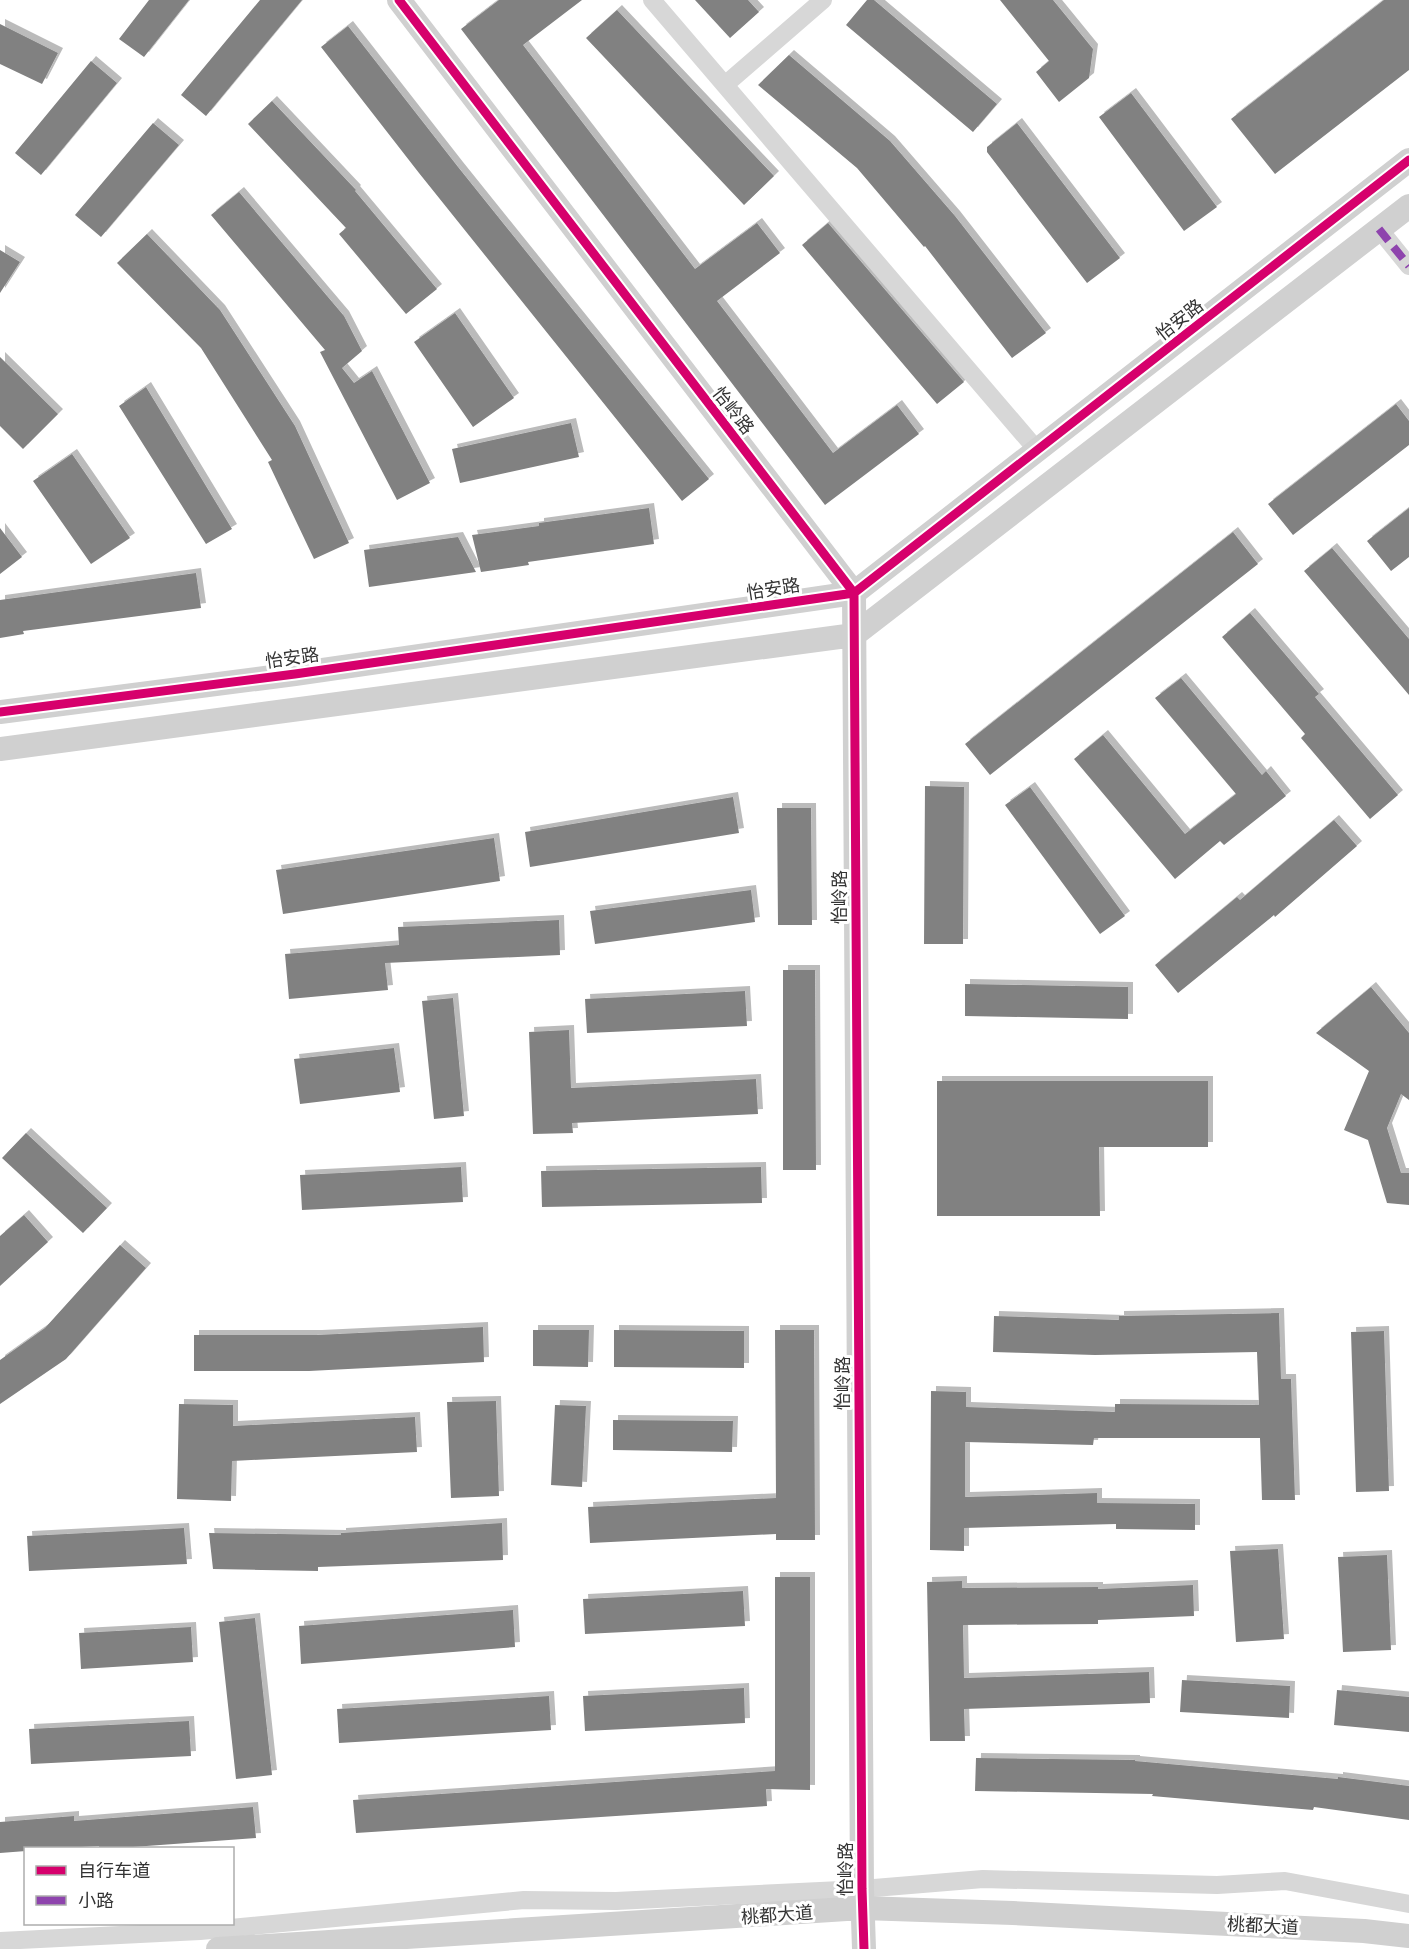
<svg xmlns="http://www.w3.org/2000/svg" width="1409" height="1949" viewBox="0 0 1409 1949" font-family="'Open Sans','Noto Sans SC',sans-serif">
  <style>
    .building { fill: #818181; filter: url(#shadow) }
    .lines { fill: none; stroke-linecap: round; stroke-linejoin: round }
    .street { stroke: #d7d7d7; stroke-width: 18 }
    .secondary { stroke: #d0d0d0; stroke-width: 24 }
    .quiet { stroke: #8e44ad; stroke-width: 8; stroke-dasharray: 15 8; stroke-linecap: butt }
    .cycleway-casing { stroke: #fff; stroke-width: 13 }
    .cycleway { stroke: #d6006c; stroke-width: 9 }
    .labels { text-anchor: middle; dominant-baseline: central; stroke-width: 6; stroke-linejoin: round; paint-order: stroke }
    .street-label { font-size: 18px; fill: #333; stroke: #fff }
  </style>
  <defs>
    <filter id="shadow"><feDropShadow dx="5" dy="-5" stdDeviation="0" flood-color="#0004"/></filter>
  </defs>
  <rect width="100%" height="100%" fill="#fff"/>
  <path class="building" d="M149 0H189L144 57 119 39Z
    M260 0H302L206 116 181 95Z
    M499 0H582L523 45 695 269 757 223 780 253 717 301 833 453 897 405 919 434 825 505 461 29Z
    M695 0H748L759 12 730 38Z
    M867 0H874L997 104 973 132 846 25Z
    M1000 0H1053L1093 49 1089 78 1059 102 1036 72 1049 61Z
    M1384 0H1409V70L1275 174 1231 119Z
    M617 10 774 176 744 205 586 38Z
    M0 24 58 53 42 84 0 64Z
    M348 26 458 167 709 479 682 501 419 173 321 47Z
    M789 55 890 141 955 216 1046 333 1012 358 925 246 924 247 857 168 758 85Z
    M91 61 117 83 41 175 15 153Z
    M1131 93 1217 207 1184 231 1099 117Z
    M272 101 356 190 355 191 437 289 406 314 339 234 346 228 248 124Z
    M153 123 179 145 101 237 75 215Z
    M1017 123 1120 258 1087 283 987 152V147Z
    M239 192 344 316 362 351 342 368 354 383 372 371 430 483 397 500 320 352 325 350 211 215Z
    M828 223 964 382 937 404 802 245Z
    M147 234 220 310 295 426 349 543 314 559 268 462 272 460 201 348 117 263Z
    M0 250 20 262 0 293Z
    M455 313 514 398 473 427 414 342Z
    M0 357 58 414 23 449 0 426Z
    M146 387 232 529 206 544 119 406Z
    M1396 404 1409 421V445L1293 535 1268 504Z
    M571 423 579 457 460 483 452 449Z
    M72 454 130 538 91 564 33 481Z
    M649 508 654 544 528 562 529 565 481 572 472 535 539 526V523Z
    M1409 508V557L1391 571 1367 541Z
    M0 528 22 557 0 574Z
    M1233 532 1258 564 990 775 965 744Z
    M458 537 476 572 369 587 364 550Z
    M1332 548 1409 639V695L1304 571Z
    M196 573 201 608 23 631 24 634 0 638V600Z
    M1250 613 1319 694 1315 697 1398 795 1370 819 1301 738 1305 734 1222 637Z
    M1181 678 1262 775 1266 771 1286 796 1224 845 1220 841 1175 879 1074 759 1103 735 1185 834 1236 794 1155 698Z
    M925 786 964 787 963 944H924Z
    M1030 787 1125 916 1100 934 1005 805Z
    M733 797 739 833 530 867 525 832Z
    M777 808H811L812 925H778Z
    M1334 820 1357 846 1275 917 1274 915 1178 993 1155 965 1237 897 1240 900Z
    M494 838 500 881 283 914 276 870Z
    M751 890 755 922 595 944 590 911Z
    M559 920 560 955 385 963 388 990 289 999 285 954 399 945 398 927Z
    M783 970H815L816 1170H783Z
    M965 984 1128 987V1019L965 1016Z
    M1371 987 1409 1033V1100L1401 1094 1387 1128 1401 1173H1409V1205L1387 1203 1368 1140 1344 1130 1369 1071 1316 1033Z
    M745 991 747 1026 587 1033 585 999Z
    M453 998 464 1116 434 1119 422 1001Z
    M569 1030 571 1088 756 1079 758 1114 572 1123 573 1133 533 1134 529 1032Z
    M394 1048 400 1092 300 1104 294 1059Z
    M937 1081H1208V1147H1099L1100 1216H937Z
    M26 1133 107 1208 83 1233 2 1158Z
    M461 1167 463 1202 302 1210 300 1175Z
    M761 1167 762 1203 542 1207 541 1171Z
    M24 1215 48 1242 0 1286V1236Z
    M120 1245 146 1268 66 1359 0 1404V1360L45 1328Z
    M1279 1313 1281 1379H1291L1295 1500H1262L1260 1438H1094L1093 1445 965 1442V1497L1097 1493V1503L1195 1504V1530L1116 1529V1524L964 1528V1551L930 1550 931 1391 966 1392V1407L1115 1412V1404L1259 1405 1257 1352 1095 1355 993 1352 994 1316 1119 1320V1316Z
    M483 1327 484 1362 309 1371H194V1335H317Z
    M533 1330H589L588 1367 533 1366Z
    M614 1330 744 1331V1368L614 1367Z
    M775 1330H814L815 1540H776V1534L590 1543 588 1507 776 1498Z
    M1384 1331 1389 1491 1356 1492 1351 1332Z
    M496 1401 499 1496 451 1498 447 1402Z
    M179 1404 233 1405V1426L415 1417 417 1452 232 1461 231 1501 177 1499Z
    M555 1405 586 1406 582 1487 551 1485Z
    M613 1420 733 1421 732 1452 613 1450Z
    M502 1523 503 1560 318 1567V1571L213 1569 209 1533 341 1535V1533Z
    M184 1528 187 1564 29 1571 27 1536Z
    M1278 1549 1284 1639 1236 1642 1230 1551Z
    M1387 1555 1391 1650 1343 1652 1338 1557Z
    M775 1577H810V1790L766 1789 767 1806 356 1833 353 1800 775 1771Z
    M962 1581V1588L1098 1587V1589L1193 1585 1194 1616 1098 1620V1624L963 1625 964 1678 1149 1672 1150 1703 964 1709 965 1741H930L927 1582Z
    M743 1591 745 1626 585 1634 583 1599Z
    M513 1610 515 1647 301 1664 299 1626Z
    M255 1618 272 1775 236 1779 219 1622Z
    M191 1627 193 1662 81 1669 79 1633Z
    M1182 1680 1290 1686 1289 1718 1180 1712Z
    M744 1688 745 1723 585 1731 583 1696Z
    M1337 1690 1409 1697V1732L1334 1725Z
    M549 1696 551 1730 339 1743 337 1709Z
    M189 1721 191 1756 31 1764 29 1729Z
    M976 1758 1135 1760V1761L1338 1779V1777L1409 1786V1820L1314 1807 1313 1810 1152 1796 1153 1794 975 1791Z
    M253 1807 256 1838 119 1848H99V1846L63 1848H26V1851L0 1853V1822L74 1816V1821Z"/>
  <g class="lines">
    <path class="street" d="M652 0 1037 450
      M726 84 823 0
      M1379 229 1409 266
      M0 1941 200 1931 524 1900 616 1901 862 1889 983 1879 1217 1885 1285 1881 1409 1904"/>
    <path class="secondary" d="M399 0 854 593 862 1889 864 1949
      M0 712 295 674 854 593 1409 160
      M0 749 854 635 1409 206
      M218 1949 862 1908 1013 1913 1364 1931 1409 1936"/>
    <path class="quiet" d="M1379 229 1409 266"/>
    <g class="cycleway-casing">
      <path id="cycleway" d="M399 0 854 593 862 1889 864 1949
        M0 712 295 674 854 593 1409 160"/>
    </g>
    <use href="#cycleway" class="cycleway"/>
  </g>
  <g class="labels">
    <g class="street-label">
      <text transform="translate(1179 319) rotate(-38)">怡安路</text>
      <text transform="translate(734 410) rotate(52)">怡岭路</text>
      <text transform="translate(773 588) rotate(-9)">怡安路</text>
      <text transform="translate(292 657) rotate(-8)">怡安路</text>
      <text transform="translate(839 897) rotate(-90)">怡岭路</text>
      <text transform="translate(842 1383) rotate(-90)">怡岭路</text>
      <text transform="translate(845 1869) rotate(-90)">怡岭路</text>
      <text transform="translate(777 1914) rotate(-4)">桃都大道</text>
      <text transform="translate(1263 1925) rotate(3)">桃都大道</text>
    </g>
  </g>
  <rect x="24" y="1847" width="210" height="78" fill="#ffffff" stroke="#adadad" stroke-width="1.5"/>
  <rect x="36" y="1866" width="30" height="9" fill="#d6006c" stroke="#adadad" stroke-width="1.5"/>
  <text x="78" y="1877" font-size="18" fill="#333333">自行车道</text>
  <rect x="36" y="1896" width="30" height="9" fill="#8e44ad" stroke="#adadad" stroke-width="1.5"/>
  <text x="78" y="1907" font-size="18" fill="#333333">小路</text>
</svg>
